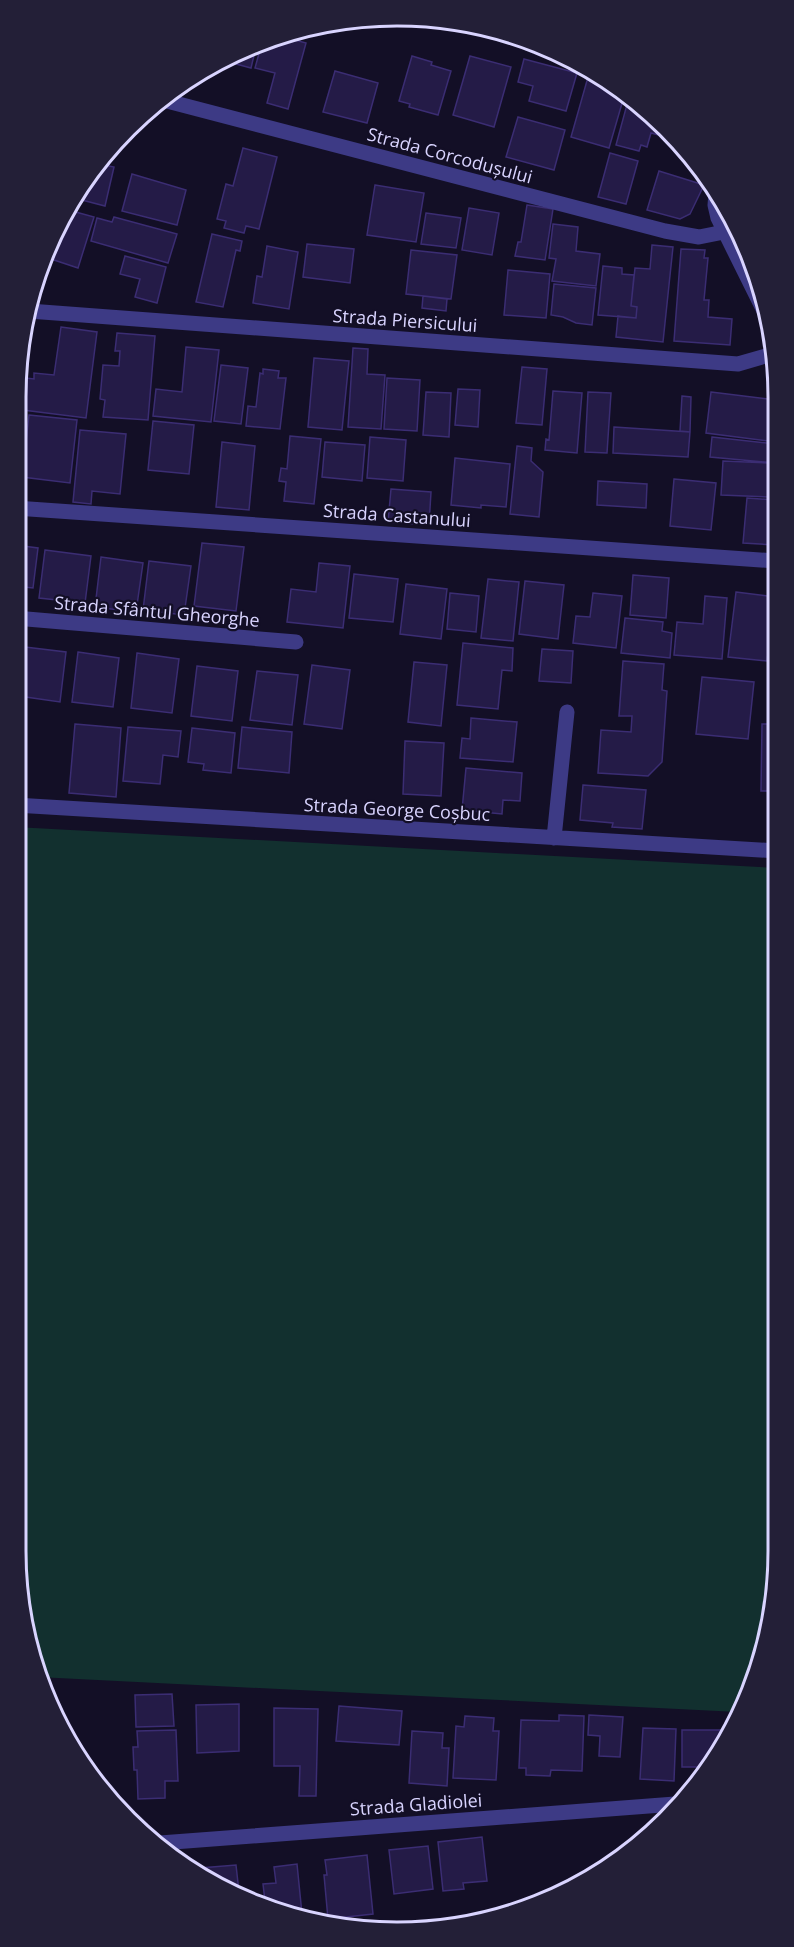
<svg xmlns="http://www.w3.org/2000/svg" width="794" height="1947" viewBox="0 0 794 1947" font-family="'Open Sans',sans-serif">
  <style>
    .green { fill: #12302f }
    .building { fill: #241b47; stroke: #3b2d73; stroke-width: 1.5 }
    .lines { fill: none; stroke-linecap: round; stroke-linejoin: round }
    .street { stroke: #3d3a85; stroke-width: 15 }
    .labels { text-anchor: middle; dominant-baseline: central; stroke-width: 4.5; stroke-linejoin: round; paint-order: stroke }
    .street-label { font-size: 18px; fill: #d9d4ff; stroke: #130f26 }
    .rim { fill: none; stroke: #d9d4ff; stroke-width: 3 }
  </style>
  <rect width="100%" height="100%" fill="#130f26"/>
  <path class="green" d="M15 827 777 868 779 1550 759 1672 738 1712 38 1677 35 1673 15 1550Z"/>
  <path class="building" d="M288 38 306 43 288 109 267 103 275 73 255 68 261 46Z
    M256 47 251 68 221 60 228 55Z
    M412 56 432 62 431 65 451 71 438 115 409 107 410 104 399 101Z
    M470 56 511 67 494 127 453 115Z
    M524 59 577 73 566 111 529 101 533 86 518 82Z
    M590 70 609 79 625 93 609 148 571 137Z
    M335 71 378 83 367 123 323 112Z
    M629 97 678 140 651 133 647 147 641 145 639 151 616 145Z
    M518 117 565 130 554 170 506 157Z
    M243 148 277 157 259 229 246 226 244 233 224 228 226 221 217 219 226 184 233 186Z
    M610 153 638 161 626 204 598 197Z
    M99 164 114 167 105 206 78 199Z
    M659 171 704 185 690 214 680 219 647 210Z
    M132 174 186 190 177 225 122 211Z
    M375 185 424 193 416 242 367 235Z
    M527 205 553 209 545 260 515 256 518 242H521Z
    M469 208 499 213 492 255 462 250Z
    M72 211 94 217 78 268 45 257Z
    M426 213 461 218 456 248 421 244Z
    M114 217 177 234 168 263 91 241 97 218 112 222Z
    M553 224 578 227 576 251 600 254 596 286 552 281 556 259 549 258Z
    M212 234 242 241 240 251 236 250 223 307 196 302Z
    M307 244 354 249 350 283 303 277Z
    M652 245 673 247 663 342 616 337 618 316 636 318 637 307 631 306 635 268 650 269Z
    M267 246 298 252 289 309 253 303 257 276 262 277Z
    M681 249 705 250 704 258H708L704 300H709L708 317 732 319 730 345 674 341Z
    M411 250 457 255 451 299 406 294Z
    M125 256 166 267 157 303 135 297 140 279 120 274Z
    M603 266 622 268V274L634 275 631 306 637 307 636 318 598 315Z
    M508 270 550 274 546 318 504 315Z
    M554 284 596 288 592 325 576 323 563 317 551 315Z
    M423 296 447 299 446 311 422 308Z
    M61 327 97 332 86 418 15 409 18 377 34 379V373L54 375Z
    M117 333 155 336 148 420 103 417 105 400 100 399 103 365 119 366 120 351H115Z
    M186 347 219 350 211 422 153 416 156 389 182 392Z
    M353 348 368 349 367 374 385 375 381 429 348 427Z
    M314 358 349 361 342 430 308 427Z
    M221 365 248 368 241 424 214 421Z
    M522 367 547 369 542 425 516 423Z
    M263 369 279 371 278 378H286L280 429 246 426 248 406 256 407 260 373 263 374Z
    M387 378 420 380 417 431 384 429Z
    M458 389 480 390 478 427 455 425Z
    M553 391 582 393 577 453 545 450 546 439 549 440Z
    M426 392 451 393 449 437 423 435Z
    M588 392 611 393 607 453 585 452Z
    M711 392 776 400V442L706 433Z
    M682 396 691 397 690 432 680 431Z
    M29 415 77 420 70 483 22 477Z
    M153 421 194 425 189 474 148 470Z
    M614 427 690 432 688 457 613 453Z
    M80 430 126 434 120 494 92 491 91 504 73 502Z
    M290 436 321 439 314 504 284 501 286 482 279 481 281 468 287 469Z
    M370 437 406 440 403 481 367 478Z
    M712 437 776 444V463L710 457Z
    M222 442 255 446 249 510 216 507Z
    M325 442 365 445 362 481 322 477Z
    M517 446 532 448 531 461 543 472 539 517 510 514Z
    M455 458 510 464 506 507 481 505V508L451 505Z
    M723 461 770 463 768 497 721 495Z
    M674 479 716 483 711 530 670 526Z
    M598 481 647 484 646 508 597 505Z
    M391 489 431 492 429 525 388 522Z
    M747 498 776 500 774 545 743 543Z
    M202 543 244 547 236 611 194 606Z
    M15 545 38 548 33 588 15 586Z
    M45 550 91 556 85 603 39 598Z
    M101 557 143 563 136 612 95 607Z
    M149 561 191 566 184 615 143 610Z
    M319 563 350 566 343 628 287 622 291 589 316 592Z
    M354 574 398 579 393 622 349 618Z
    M633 575 669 578 666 618 630 615Z
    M488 579 519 582 513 641 481 638Z
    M525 581 564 585 558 639 519 634Z
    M406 584 447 589 441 639 400 634Z
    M736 592 775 597 767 661 728 657Z
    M450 593 479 596 476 632 447 629Z
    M593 593 622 596 616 648 573 643 576 616 590 617Z
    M705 596 727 598 722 659 674 655 677 622 703 624Z
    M625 618 663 622 662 631 672 633 670 658 621 653Z
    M463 643 513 648 512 671 502 670 498 709 457 705Z
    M25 647 66 652 60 702 19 696Z
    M542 649 573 651 571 683 539 681Z
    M78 652 119 658 113 707 72 702Z
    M137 653 179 659 172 713 131 708Z
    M623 661 664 664 662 690 667 691 662 762 648 776 598 773 601 730 631 732 632 716H619Z
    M414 662 447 665 441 726 408 722Z
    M312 665 350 670 342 729 304 724Z
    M197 666 238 671 232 721 191 716Z
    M257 671 298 675 292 725 250 720Z
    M702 677 754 682 748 739 696 734Z
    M471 718 517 722 513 762 460 758 462 738 470 739Z
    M75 724 121 728 116 797 69 793Z
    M762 724H777V791H761Z
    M128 727 181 731 178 757 163 755 160 784 123 781Z
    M242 727 292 732 289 773 238 768Z
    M192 728 235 733 231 773 203 770 204 764 188 762Z
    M405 741 444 743 441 796 403 794Z
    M466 768 522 773 520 801 503 800 502 814 462 810Z
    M583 785 646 790 642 829 612 827 613 823 580 820Z
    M172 1694 174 1726 136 1727 135 1695Z
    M239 1704V1751L197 1753 196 1705Z
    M339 1706 402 1711 399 1745 336 1741Z
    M274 1708 318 1709 316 1796H299L300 1766H274Z
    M559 1715 584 1716 582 1771 551 1770 550 1776 526 1775V1768H519L521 1720 559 1721Z
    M589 1715 623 1717 620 1757 599 1756 600 1736 588 1735Z
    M465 1716 494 1718 493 1731H499L496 1780 453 1778 456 1726 464 1727Z
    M643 1728 676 1729 674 1781 640 1779Z
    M176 1730 178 1781H165V1798L138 1799 137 1770H134L133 1747H138L137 1731Z
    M682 1730H728L697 1786V1767H682Z
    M412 1731 443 1733 442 1748H449L447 1786 409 1783Z
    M482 1837 487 1881 463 1883 464 1889 443 1891 438 1842Z
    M428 1846 433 1889 394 1894 389 1850Z
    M367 1855 373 1914 328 1919 324 1875H327L325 1860Z
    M297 1864 302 1914 265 1901 263 1884 276 1883 274 1867Z
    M236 1865 239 1892 206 1881 201 1877 200 1868Z"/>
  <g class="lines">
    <path class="street" d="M167 101 665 231 699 237 724 232
      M716 193 715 205 718 218 767 317
      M29 311 738 364 776 353
      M15 508 776 561
      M15 618 296 642
      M15 805 777 851
      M554 838 567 712
      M160 1843 675 1804"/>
  </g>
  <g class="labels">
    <g class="street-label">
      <text transform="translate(450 155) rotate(15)">Strada Corcodușului</text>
      <text transform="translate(405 320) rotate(4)">Strada Piersicului</text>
      <text transform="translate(397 515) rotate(4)">Strada Castanului</text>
      <text transform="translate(157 611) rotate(5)">Strada Sfântul Gheorghe</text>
      <text transform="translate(397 809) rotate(3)">Strada George Coșbuc</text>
      <text transform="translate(416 1804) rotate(-4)">Strada Gladiolei</text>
    </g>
  </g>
  <path d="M0 0H794V1947H0ZM397 26H397A371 371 0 0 1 768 397V1551A371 371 0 0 1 397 1922H397A371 371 0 0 1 26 1551V397A371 371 0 0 1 397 26Z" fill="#231f37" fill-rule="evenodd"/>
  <path class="rim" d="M397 26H397A371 371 0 0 1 768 397V1551A371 371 0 0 1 397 1922H397A371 371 0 0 1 26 1551V397A371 371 0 0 1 397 26Z"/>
</svg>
